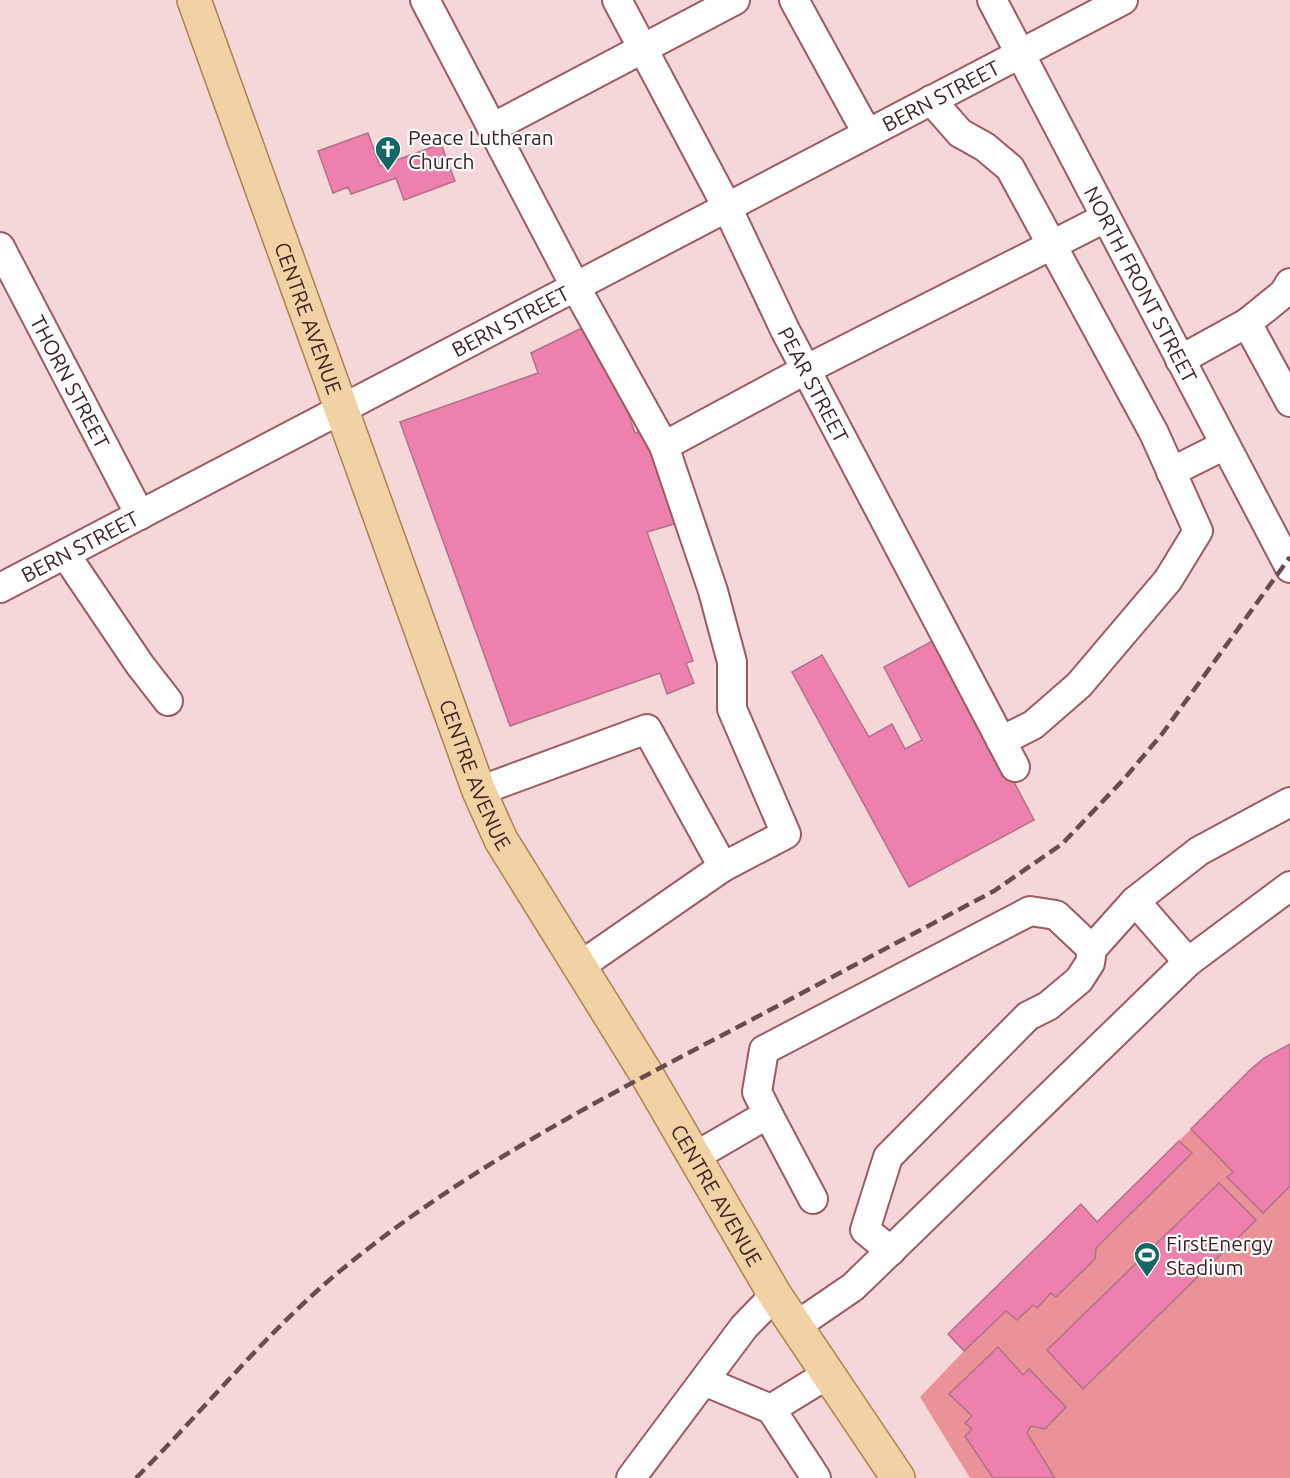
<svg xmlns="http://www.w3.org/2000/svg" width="1290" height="1478" viewBox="0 0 1290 1478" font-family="Ubuntu,sans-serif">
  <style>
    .green { fill: #ea9298 }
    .building { fill: #ed80ad; stroke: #b07189; stroke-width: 1.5 }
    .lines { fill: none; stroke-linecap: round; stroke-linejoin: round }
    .minor-casing { stroke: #9c5b60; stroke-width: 32 }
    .major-casing { stroke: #ac814f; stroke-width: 36 }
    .minor { stroke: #fff; stroke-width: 28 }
    .major { stroke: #f1d2a4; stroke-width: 33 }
    .rail { stroke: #684c4e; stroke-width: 4.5; stroke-dasharray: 12 6; stroke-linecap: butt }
    .labels { text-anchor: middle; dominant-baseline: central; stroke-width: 4.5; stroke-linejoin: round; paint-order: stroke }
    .street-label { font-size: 21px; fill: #3d2123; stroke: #fff }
    .poi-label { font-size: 21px; fill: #3d2123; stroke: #fff; text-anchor: start }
  </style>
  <rect width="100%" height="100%" fill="#f6d7d9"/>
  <path class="green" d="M1290 1044V1478H970L920 1397 964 1351 948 1334 1081 1204 1098 1222 1250 1070Z"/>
  <path class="building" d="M368 133 380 166 441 144 455 181 404 200 396 178 351 194 348 187 333 193 318 151Z
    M588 325 606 348 635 433 647 429 688 520 647 532 693 661 686 663 694 683 667 694 660 673 510 726 400 422 538 373 531 353Z
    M938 638 1034 820 909 887 792 672 822 655 869 737 892 724 905 749 922 740 884 667Z
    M1290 1044V1186L1263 1213 1227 1177 1233 1172 1191 1129 1250 1070 1264 1058Z
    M1179 1141 1192 1153 1096 1248 1095 1259 1056 1297 1051 1293 1037 1308 1033 1305 1017 1320 1006 1311 964 1351 948 1334 1081 1204 1097 1222Z
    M1219 1183 1256 1220 1083 1389 1047 1350Z
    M998 1347 1023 1375 1029 1369 1066 1407 1045 1429 1031 1426 1027 1433 1055 1478H993L965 1436 972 1429 965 1423 972 1416 949 1394Z"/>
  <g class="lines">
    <g class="minor-casing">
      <g id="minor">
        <path d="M425 0 575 286 664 446 713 591 732 662V709L786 834 723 867"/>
        <path id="s1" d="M617 0 727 207 785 330 1015 767"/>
        <path d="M794 0 867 133"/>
        <path id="s2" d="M992 0 1290 568"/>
        <path d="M931 100 960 133 985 147 1010 168 1154 433 1198 531 1168 580 1079 685 1033 725 1001 741"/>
        <path d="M492 128 735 0"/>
        <path id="s3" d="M0 247 140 515"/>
        <path d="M1290 283 1284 293 1247 323 1290 402"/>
        <path d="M1180 360 1247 323"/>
        <path d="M664 446 807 369 1105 218"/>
        <path d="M1171 472 1225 445"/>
        <path d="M65 554 140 665 168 701"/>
        <path id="s4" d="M0 588 1123 0"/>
        <path d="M479 791 647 729 723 867 580 966"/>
        <path d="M1135 901 1188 962"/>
        <path d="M768 1114 757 1092 764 1050 1030 911 1056 915 1092 949"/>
        <path d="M694 1157 768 1114 813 1199"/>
        <path d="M891 1251 865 1230 888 1157 1028 1016 1048 1006 1079 980 1090 963 1092 949 1135 901 1199 851 1290 802"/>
        <path d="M796 1326 853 1287 1188 962 1290 886"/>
        <path d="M704 1381 771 1409 828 1374"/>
        <path d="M771 1409 816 1478"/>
        <path d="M631 1478 744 1327 775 1295"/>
      </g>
    </g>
    <g class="major-casing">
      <g id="major">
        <path id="s5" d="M194 0 479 791 501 840 647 1075 775 1295 898 1478"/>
      </g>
    </g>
    <use href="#minor" class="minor"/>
    <use href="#major" class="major"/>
    <path class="rail" d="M136 1478C208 1406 272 1325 351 1262 458 1176 576 1112 696 1049 795 997 894 944 994 891L1062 844 1124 779 1162 734 1290 557"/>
  </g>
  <defs>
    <g id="church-pin" transform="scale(1.35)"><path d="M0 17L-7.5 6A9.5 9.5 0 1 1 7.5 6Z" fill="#176666" stroke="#fff"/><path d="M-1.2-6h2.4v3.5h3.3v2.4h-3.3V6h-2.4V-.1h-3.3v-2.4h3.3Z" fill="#fff"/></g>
    <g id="stadium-pin" transform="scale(1.35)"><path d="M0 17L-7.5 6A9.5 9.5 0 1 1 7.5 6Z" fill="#176666" stroke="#fff"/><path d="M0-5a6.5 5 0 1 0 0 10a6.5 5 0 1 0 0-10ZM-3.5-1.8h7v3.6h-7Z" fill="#fff"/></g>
  </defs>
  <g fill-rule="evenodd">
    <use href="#church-pin" x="388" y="149"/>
    <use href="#stadium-pin" x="1147" y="1255"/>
  </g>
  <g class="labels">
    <g class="street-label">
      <text stroke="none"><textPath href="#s4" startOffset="1062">BERN STREET</textPath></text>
      <text stroke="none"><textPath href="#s2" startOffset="321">NORTH FRONT STREET</textPath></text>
      <text stroke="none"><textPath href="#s5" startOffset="338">CENTRE AVENUE</textPath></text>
      <text stroke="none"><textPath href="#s4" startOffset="576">BERN STREET</textPath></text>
      <text stroke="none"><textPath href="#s3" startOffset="152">THORN STREET</textPath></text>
      <text stroke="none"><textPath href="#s1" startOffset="432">PEAR STREET</textPath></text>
      <text stroke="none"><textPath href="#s4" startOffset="90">BERN STREET</textPath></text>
      <text stroke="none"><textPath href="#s5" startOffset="824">CENTRE AVENUE</textPath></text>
      <text stroke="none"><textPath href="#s5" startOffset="1310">CENTRE AVENUE</textPath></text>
    </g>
    <g class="poi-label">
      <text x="408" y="137">Peace Lutheran<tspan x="408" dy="24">Church</tspan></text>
      <text x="1166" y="1243">FirstEnergy<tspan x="1166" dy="24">Stadium</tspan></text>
    </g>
  </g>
</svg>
